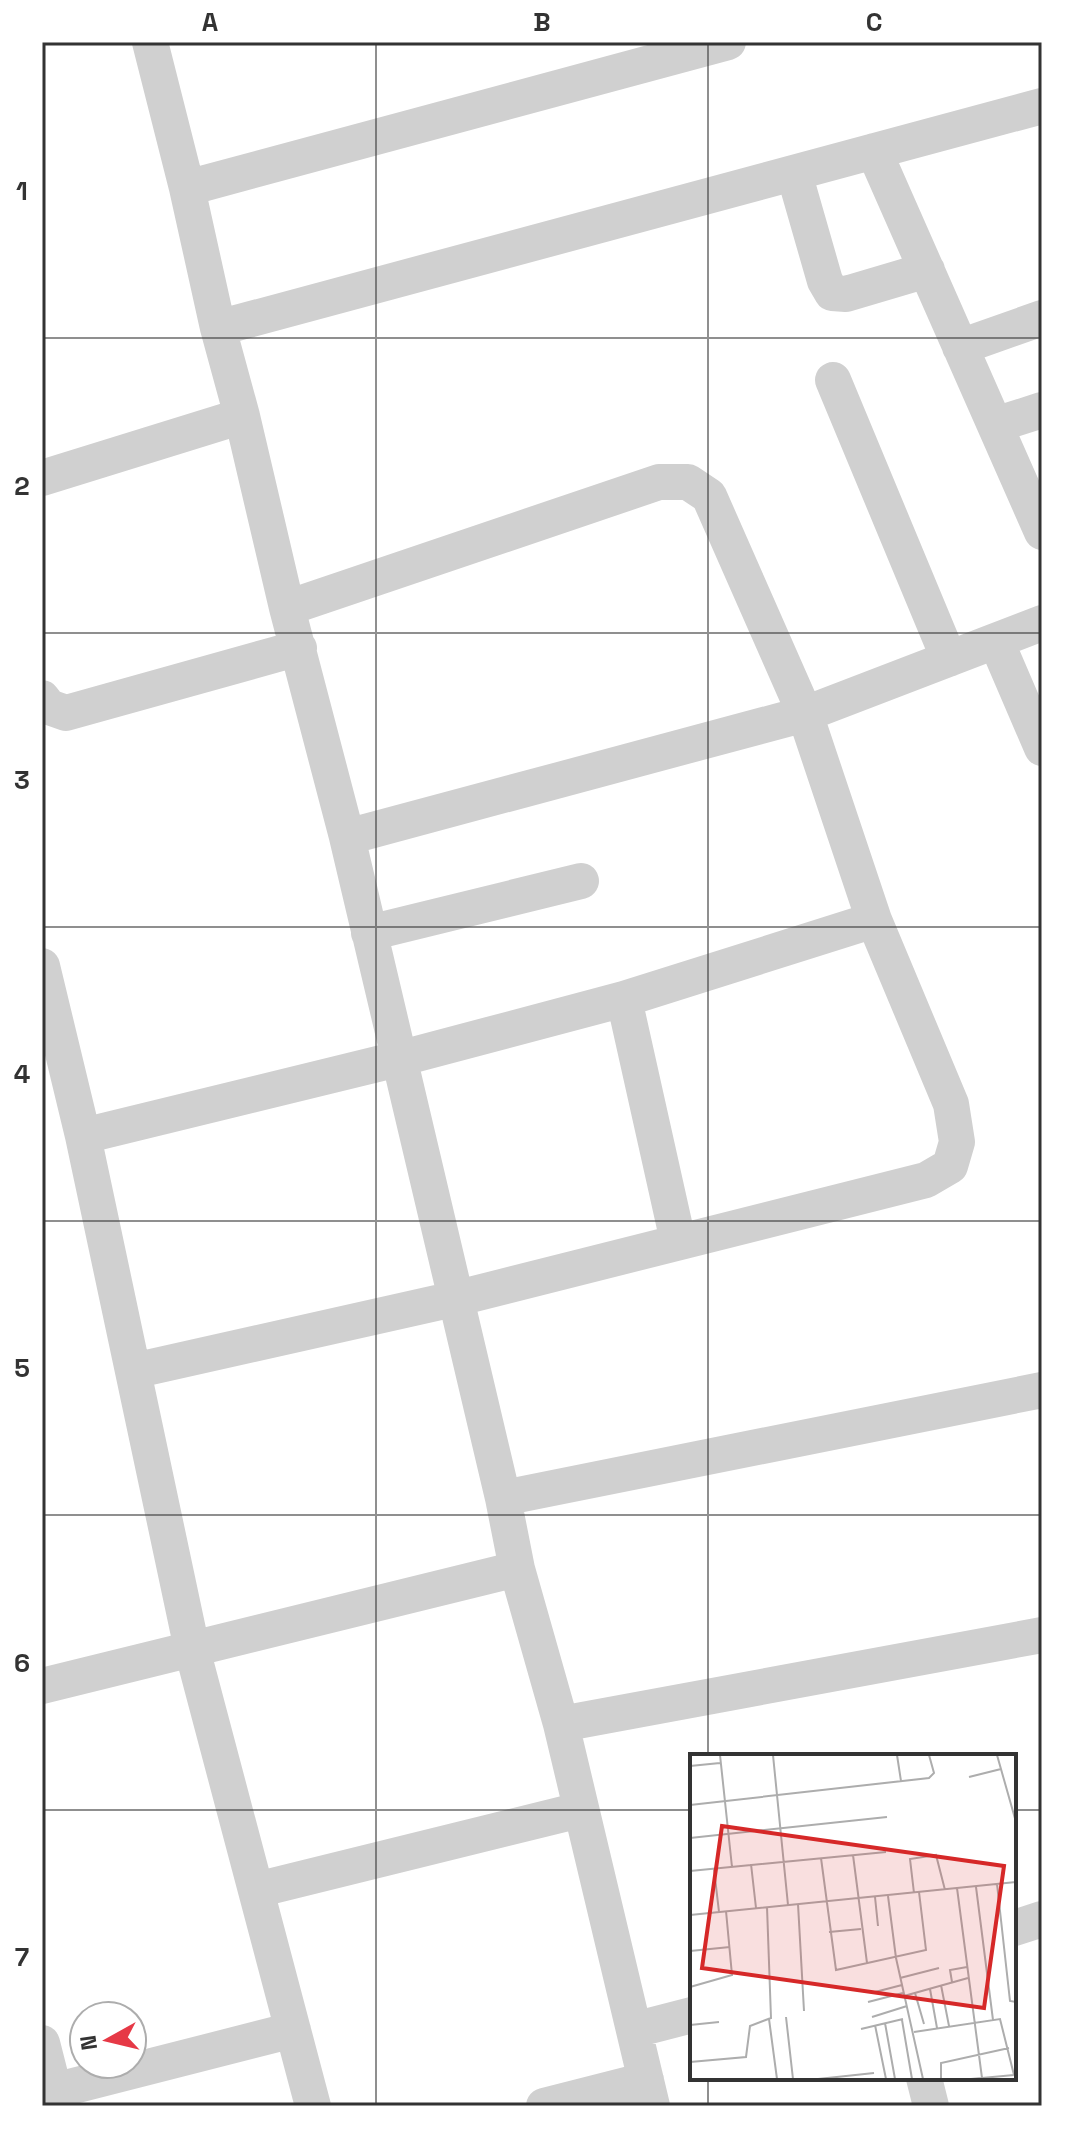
<svg xmlns="http://www.w3.org/2000/svg" width="1084" height="2148" viewBox="0 0 1084 2148" font-family="'Space Grotesk',sans-serif">
  <style>
    .lines { fill: none; stroke-linecap: round; stroke-linejoin: round }
    .minor { stroke: #d0d0d0; stroke-width: 36 }
    .grid { fill: none; stroke: #333; stroke-width: 2; stroke-opacity: 0.55 }
    .inset-road { fill: none; stroke: #adadad; stroke-width: 2 }
    .view { fill: #d62828; fill-opacity: 0.15; stroke: #d62828; stroke-width: 4 }
    .inset-edge { fill: none; stroke: #333; stroke-width: 4 }
    .neatline { fill: none; stroke: #333; stroke-width: 3 }
    .grid-label { font-size: 26px; text-anchor: middle; font-weight: bold; fill: #333 }
  </style>
  <rect width="100%" height="100%" fill="#fff"/>
  <g class="lines">
    <path class="minor" d="M150 42 187 188 218 328 242 416 287 608 347 837 503 1498 517 1569 561 1724 652 2106
      M874 151 1042 532
      M794 173 825 281 832 293 846 294 927 270
      M187 188 728 42
      M218 328 1042 106
      M960 347 1042 318
      M833 380 949 659
      M995 425 1042 410
      M42 478 242 416
      M996 641 1042 748
      M42 698 49 707 66 713 299 648
      M347 837 805 714 1042 623
      M369 933 581 881
      M42 966 83 1136 192 1649 313 2106
      M624 999 678 1241
      M83 1136 398 1059 624 999 874 920
      M133 1371 454 1299 926 1180 950 1166 957 1142 951 1104 874 920 805 714 709 496 688 482H659L287 608
      M503 1498 1042 1390
      M42 1686 517 1569
      M561 1724 1042 1635
      M256 1890 580 1810
      M1014 1928 1042 1919
      M634 2030 692 2015
      M42 2043 58 2106
      M924 2078 931 2106
      M42 2094 293 2030
      M544 2106 646 2080"/>
  </g>
  <path class="grid" d="M376 42V2106M708 42V1756M42 338H1042M42 633H1042M42 927H1042M42 1221H1042M42 1515H1042M42 1810H692M1014 1810H1042M708 2078V2106"/>
  <g transform="translate(690 1754)">
    <rect width="326" height="326" fill="#fff"/>
    <path class="inset-road" d="M30 1 42 113M83 1 98 151M207 1 211 27M307 1 326 68M0 12 30 9M279 23 311 15M0 51 239 24 244 19 239 1M0 84 197 63M163 101 177 209M131 104 146 216 236 196 229 138M61 110 66 154M24 115 29 158M0 117 196 98M307 130 320 247 326 248M286 133 303 266M267 134 292 324M224 139 220 105 246 101 255 136M198 142 206 204 233 325M185 143 188 172M108 150 114 257M0 161 326 128M139 178 171 175M0 197 40 193M210 224 249 214M262 228 260 216 277 213M251 231 259 272M0 233 42 221 36 157M240 235 247 274M185 238 212 231M225 239 234 270M214 242 278 224M178 248 213 239M96 263 103 325M182 263 217 252M79 265 87 325M212 266 222 325M195 269 205 325M0 271 29 268M185 271 196 325M171 275 213 265M224 278 310 265 324 321M0 308 56 303 60 272 81 264 77 153M128 325 184 319M251 325V309L319 294M281 325 324 321"/>
    <path class="view" d="M32 72 314 112 294 254 12 214Z"/>
    <rect width="326" height="326" class="inset-edge"/>
  </g>
  <rect width="1084" height="2148" fill="none" stroke="#ffffff" stroke-width="88"/>
  <g transform="translate(108 2040) rotate(262)"><circle r="38" fill="#ffffff" stroke="#adadad" stroke-width="2"/>
  <path d="M0-6L14 30L0 20L-14 30Z" fill="#e63946"/>
  <text y="-12" font-size="22" font-weight="bold" text-anchor="middle" fill="#333333">N</text>
  </g>
  <rect x="44" y="44" width="996" height="2060" class="neatline"/>
  <g class="grid-label">
    <text x="210" y="31">A</text>
    <text x="542" y="31">B</text>
    <text x="874" y="31">C</text>
    <text x="22" y="200">1</text>
    <text x="22" y="495">2</text>
    <text x="22" y="789">3</text>
    <text x="22" y="1083">4</text>
    <text x="22" y="1377">5</text>
    <text x="22" y="1672">6</text>
    <text x="22" y="1966">7</text>
  </g>
</svg>
